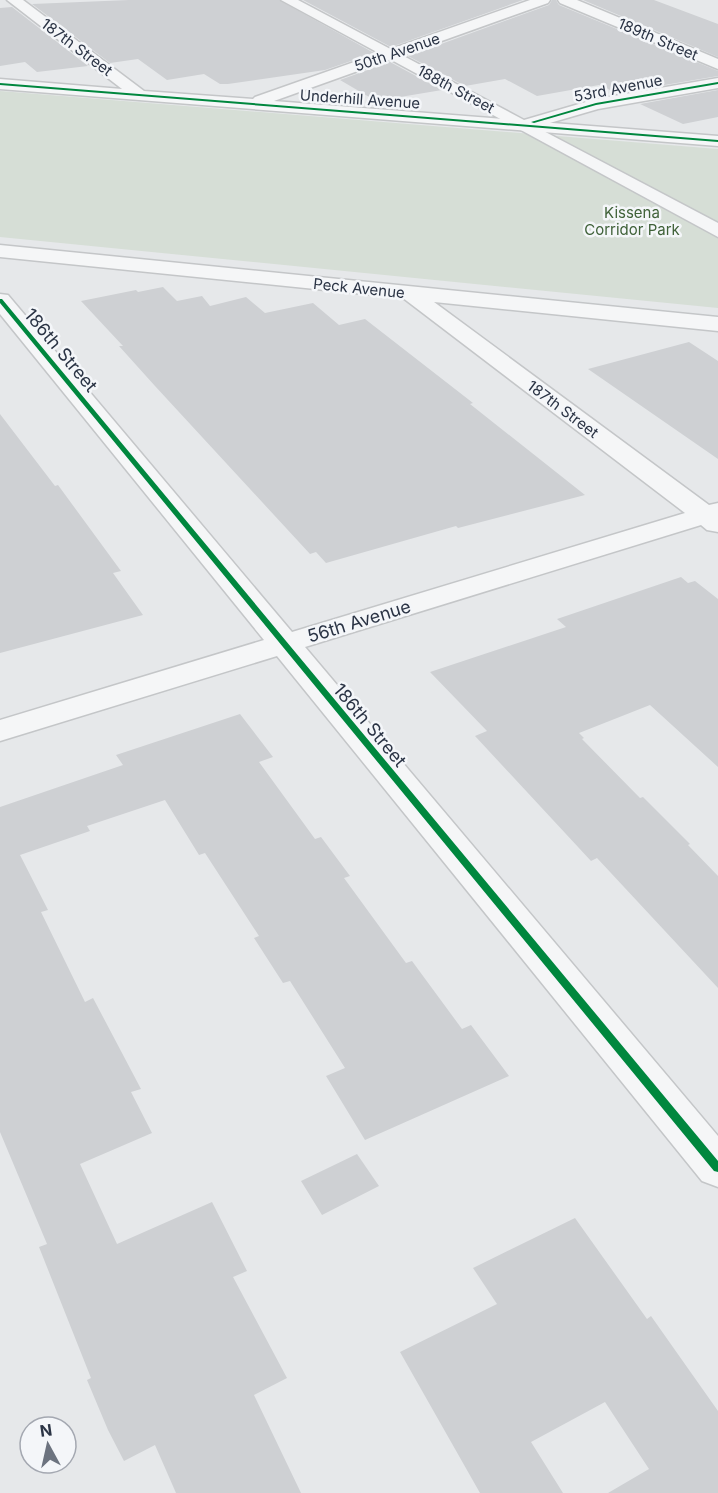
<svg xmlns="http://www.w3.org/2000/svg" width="718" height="1493" viewBox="0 0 718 1493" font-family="Inter,sans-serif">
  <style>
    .green { fill: #d6ded6 }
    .building { fill: #ced0d3 }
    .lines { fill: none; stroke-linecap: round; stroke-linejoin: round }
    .minor-casing { stroke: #c4c6c8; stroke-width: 3 }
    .tertiary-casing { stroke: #c4c6c8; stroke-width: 3 }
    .minor { fill: #f5f6f7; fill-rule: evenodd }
    .tertiary { fill: #f5f6f7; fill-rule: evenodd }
    .cycleway-casing { stroke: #f4f6f9; stroke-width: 3 }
    .cycleway { fill: #00873e; fill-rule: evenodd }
    .labels { text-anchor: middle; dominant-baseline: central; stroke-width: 5; stroke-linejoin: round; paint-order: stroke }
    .far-street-label { font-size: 15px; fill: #2b3445; stroke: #f4f6f9 }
    .far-park-label { font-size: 15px; fill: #3f6138; stroke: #f4f6f9 }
    .street-label { font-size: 18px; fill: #2b3445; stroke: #f4f6f9 }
  </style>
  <rect width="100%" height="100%" fill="#e6e8ea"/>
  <path class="green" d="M0 91 718 149V308L0 237Z"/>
  <path class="building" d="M129 0H279L374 53 325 70 228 84H220L204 74 167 80 138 59 110 63 32 4Z
    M303 0H523L391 47Z
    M552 0H556L559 5 718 71V76L617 93 599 85 537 96 505 79 465 86 408 56 549 5Z
    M583 0H654L718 24V57Z
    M12 7 88 66 37 72 25 62 0 66V8Z
    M390 62 442 90 376 101 340 80Z
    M718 90V117L683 124 640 104Z
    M163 287 177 301 202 296 210 306 246 297 265 313 313 303 339 325 365 319 473 403 470 404 585 495 458 528 456 526 326 563 316 552 310 554 155 386 119 346H123L81 301 136 290 138 292Z
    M689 342 718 361V459L588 369Z
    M0 414 55 486 58 485 121 571 113 573 143 615 0 653Z
    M681 577 688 583 695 581 718 599V767L650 705 579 733 584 738 582 739 640 798 643 797 690 844 688 845 718 876V988L597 858 591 861 475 736 487 731 430 672 566 627 557 619Z
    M240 714 273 757 259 762 315 839 321 837 350 876 344 878 406 963 412 961 462 1029 471 1025 509 1076 365 1140 326 1076 345 1068 290 981 283 983 254 938 259 936 205 853 199 855 165 800 87 826 90 831 20 855 48 910 41 912 85 1002 93 998 141 1089 131 1092 152 1133 80 1164 117 1244 212 1202 247 1271 233 1277 287 1378 254 1395 301 1493H176L155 1445 124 1461 108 1430 87 1380 91 1378 39 1247 47 1244 0 1132V807L123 765 116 755Z
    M357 1154 379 1186 322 1215 301 1181Z
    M575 1218 647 1319 651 1316 718 1411V1493H608L649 1469 605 1402 531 1442 563 1493H480L400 1352 497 1304 473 1268Z"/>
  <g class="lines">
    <g class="minor-casing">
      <path id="minor" d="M7 0H23L144 91 253 99 255 97 530 0H550L548 3 274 101 718 136V146L0 89V79L122 89Z
        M558 0H577L718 59V69L560 3Z
        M0 245 718 317V331L434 302 709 505 718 503V532L707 530 701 525 305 647 718 1136V1187L702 1181 277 656 0 741V720L264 640 0 314V294L8 295 292 632 685 513 403 298 0 257Z"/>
    </g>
    <g class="tertiary-casing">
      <path id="tertiary" d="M281 0H298L524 120 596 99 718 78V88L598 109 536 127 718 223V237Z"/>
    </g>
    <use href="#minor" class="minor"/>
    <use href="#tertiary" class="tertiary"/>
    <g class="cycleway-casing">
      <path id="cycleway" d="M718 82V84L596 105 534 123 531 122 596 103Z
        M0 83 718 140V142L0 85Z
        M0 299H2L718 1161V1172L714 1171 0 303Z"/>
    </g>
    <use href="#cycleway" class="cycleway"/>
  </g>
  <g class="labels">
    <g class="far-street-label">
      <text transform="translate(658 39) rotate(23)">189th Street</text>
      <text transform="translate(77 47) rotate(37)">187th Street</text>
      <text transform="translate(397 52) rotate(-19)">50th Avenue</text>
      <text transform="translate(618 88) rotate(-11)">53rd Avenue</text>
      <text transform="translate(456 89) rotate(28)">188th Street</text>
      <text transform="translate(360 99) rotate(4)">Underhill Avenue</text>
      <text transform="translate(359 288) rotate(6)">Peck Avenue</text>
      <text transform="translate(563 409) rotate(37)">187th Street</text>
    </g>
    <g class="far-park-label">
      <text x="632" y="212">Kissena<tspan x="632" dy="17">Corridor Park</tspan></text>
    </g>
    <g class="street-label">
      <text transform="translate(61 350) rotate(50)">186th Street</text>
      <text transform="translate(359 621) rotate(-17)">56th Avenue</text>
      <text transform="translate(370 725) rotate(50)">186th Street</text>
    </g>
  </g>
  <g transform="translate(48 1445) rotate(352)"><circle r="28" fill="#f4f6f9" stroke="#a4a8b1" stroke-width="1.5"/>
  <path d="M0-4.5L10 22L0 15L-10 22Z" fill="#6c737f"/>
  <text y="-9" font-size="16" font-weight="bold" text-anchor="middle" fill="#2b3445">N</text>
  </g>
</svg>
